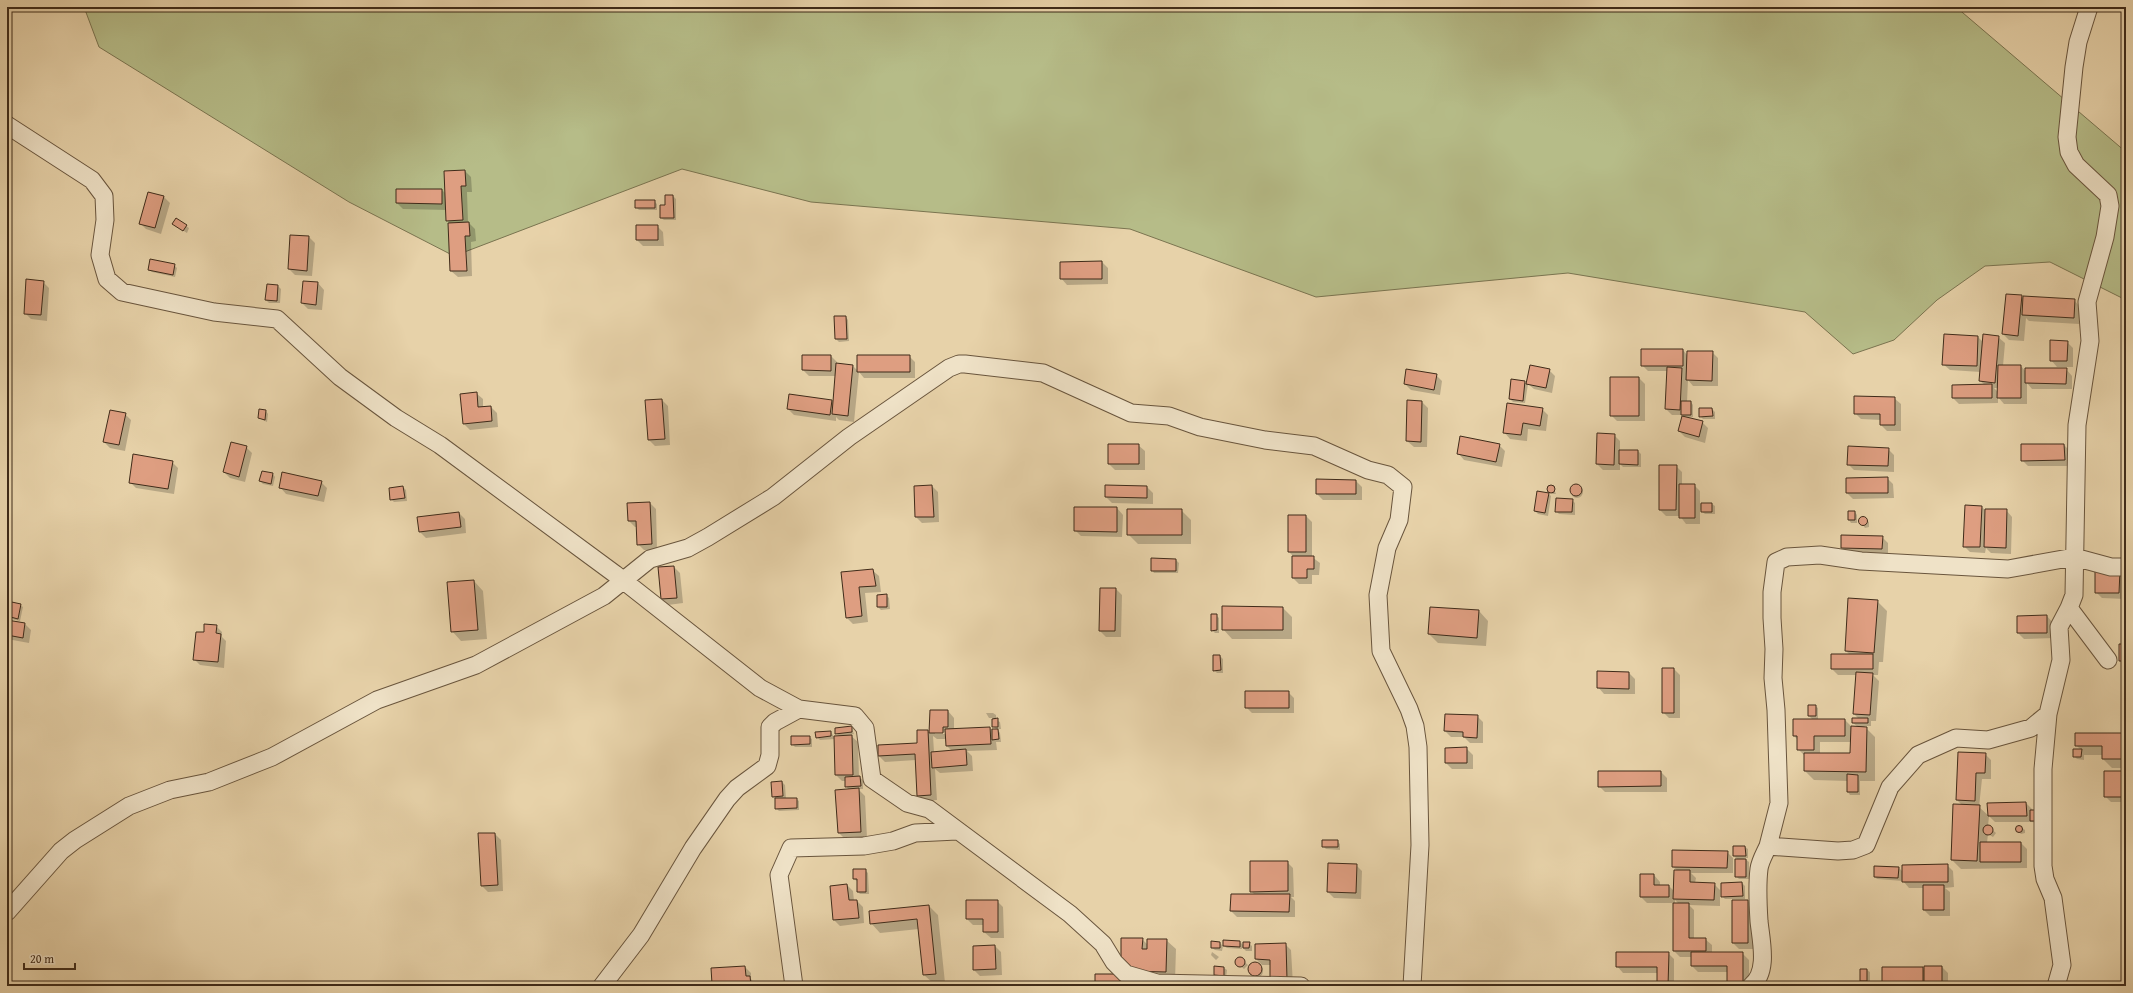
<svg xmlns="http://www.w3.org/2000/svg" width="2133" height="993" viewBox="0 0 2133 993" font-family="'Gentium Book Plus',serif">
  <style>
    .green { fill: #b6bc88; stroke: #7a7450 }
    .shadow { fill: #0003; fill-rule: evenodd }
    .building { fill: #de9e81; stroke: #3f2b19 }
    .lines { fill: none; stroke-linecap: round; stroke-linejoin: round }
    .minor-casing { stroke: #69553d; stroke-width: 19 }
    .minor { stroke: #efe2c7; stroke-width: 17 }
  </style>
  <rect width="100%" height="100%" fill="#e7d2a9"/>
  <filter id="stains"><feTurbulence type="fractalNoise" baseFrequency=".005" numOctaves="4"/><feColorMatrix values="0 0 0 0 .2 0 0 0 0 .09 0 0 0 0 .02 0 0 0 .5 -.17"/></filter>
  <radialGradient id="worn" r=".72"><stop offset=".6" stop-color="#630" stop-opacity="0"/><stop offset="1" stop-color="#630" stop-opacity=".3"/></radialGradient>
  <path class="green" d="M84 7H1956L2126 152V300L2050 262 1985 266 1937 300 1894 340 1853 354 1805 312 1568 273 1316 297 1130 229 811 202 682 169 454 256 349 202 99 47Z"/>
  <path class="shadow" d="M465 171 471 177 472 192H467L468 222 475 229 476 241 471 242 472 276 458 277 451 271 449 222 447 220V210L403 209 397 203 442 190 446 194Z
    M673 196 676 199V220H664L661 218Z
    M164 197 170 203 161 234 146 229 140 223Z
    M654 201 657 204V210H639L636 207Z
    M176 219 189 228 187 233 176 226Z
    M657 226 663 232 664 246H643L637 240Z
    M309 237 315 243 312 276 295 275 289 269Z
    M1102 262 1108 268V284L1067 285 1061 278Z
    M174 265 177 268 175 277 152 272 149 270Z
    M43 282 49 288 47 321 31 319 25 313Z
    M304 282 318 283 324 290 322 310 308 309 302 303Z
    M278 286 281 289 280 303H269L266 300Z
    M2021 296 2024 299 2074 300 2080 307 2079 324 2029 321 2026 318 2024 341 2009 340 2003 334Z
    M846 317 848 320 849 341 839 342 836 339Z
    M1978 337 1983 342 1998 337 2005 343 2003 366H2021L2026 372 2066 369 2072 376V389H2032L2027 383V404H2004L1998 397V403L1959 404 1953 398 1985 385 1980 381 1981 372 1950 370 1943 364ZM1994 388H1998V392Z
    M2067 342 2073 348V367H2057L2051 360Z
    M1683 350 1687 355 1712 352 1718 358V386H1693L1688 380 1687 402H1691L1693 405V417L1687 418 1702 422 1708 428 1705 443 1685 437 1679 431 1683 415H1672L1666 409 1668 371H1648L1642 365Z
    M803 356H831L837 362V364L853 366 858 371 909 356 915 362V378H864L859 372 854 422 839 420 836 417V421L794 415 788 409 832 400 834 403 836 376H809L803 370Z
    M1531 366 1549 370 1555 376 1552 393 1534 389 1528 384 1525 403 1513 402 1510 399 1525 382 1527 384Z
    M1436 375 1442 381 1440 395 1411 390 1405 384Z
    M1639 378 1645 384V421H1617L1611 415Z
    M476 393 483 399V408L491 407 497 413 498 427 470 430 464 424Z
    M1894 398 1901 404V431H1887L1881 425V420L1861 419 1855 413Z
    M646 400H662L668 406 670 445 655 446 649 440Z
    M1422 402 1428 408 1427 447H1414L1407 441Z
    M1542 409 1548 415 1546 431 1528 429 1527 441 1510 439 1504 432Z
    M1712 409 1715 412V419H1703L1700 416Z
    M266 411 268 414 267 422 259 418Z
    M125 414 131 420 125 451 110 448 104 442Z
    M1614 435 1620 441V451H1638L1641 454V467H1623L1620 464V470H1603L1597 464Z
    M1138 445 1145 451V470H1115L1109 464Z
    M1499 445 1505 451 1502 467 1464 460 1458 453Z
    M2064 445 2070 451V466H2028L2022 460Z
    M246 447 252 453 245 482 230 478 224 472Z
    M1888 449 1894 455V472L1854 470 1848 464Z
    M172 462 178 468 174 494 136 488 130 482Z
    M1676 466 1682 472V485H1694L1700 491V504H1712L1715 506V514H1705L1700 510V524H1686L1680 516H1666L1660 510Z
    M273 474 275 477 273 486 263 484 260 481Z
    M1887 478 1893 484 1894 498 1853 499 1847 493Z
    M1356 481 1362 487V500H1323L1317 494Z
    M321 482 327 488 324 502 286 494 280 487Z
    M1571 492a6 6 0 1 1 12 0a6 6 0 1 1-12 0Z
    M932 486 938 492 939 522 922 523 916 517 915 487Z
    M403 487 406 490 407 501 394 502 391 499Z
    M1147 487 1153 493V504L1112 503 1106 497Z
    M1549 487H1553L1556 494H1552Z
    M1548 493 1551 496 1548 516 1538 514 1535 511Z
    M1572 500 1575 503V515L1559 514 1556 511Z
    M650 503 656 509 657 550H644L638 544V527H635L629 521Z
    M1982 507 1985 510H2006L2012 517 2011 554 1991 553 1986 548 1985 553 1970 552 1964 546Z
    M1117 508 1123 515 1122 537 1081 536 1075 530Z
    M1181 510 1191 520V544H1138L1128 534Z
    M1849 512H1855L1857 515V523H1851L1849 520Z
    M459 513 465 519 466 533 426 538 420 532Z
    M1289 516H1306L1312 522V557L1320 563 1319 575H1312V584H1299L1293 578V556L1289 552Z
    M1862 518 1869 522V527L1865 528 1863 525 1860 521Z
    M1882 537 1888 543V555L1848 554 1842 548Z
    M1176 560 1179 563 1178 573H1154L1152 570Z
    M674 567 680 573 683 603 668 605 662 599Z
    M872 570 879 576 881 592 865 593 868 622 853 624 847 618 842 573Z
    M2119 571 2125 577V599L2102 598 2096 592Z
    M474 581 483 591 487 639 461 641 452 631Z
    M1116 589 1122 595 1121 637H1106L1100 631Z
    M886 595 889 598 890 609 881 610 878 607Z
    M1877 601 1887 611 1883 662H1879L1878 675H1873L1879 681 1876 721H1871V726H1864L1875 737V781H1860V795H1850L1848 792V781L1814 780 1805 771V756L1798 749V740L1794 736V720H1813L1809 716 1815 706 1818 708V720H1845L1851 726 1858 727 1853 723 1859 719 1854 714 1857 675H1838L1832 669 1850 655 1846 651ZM1820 742H1851V754H1820Z
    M7 602 20 605 23 607 20 621 7 618Z
    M1283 608 1292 617V639H1232L1223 629Z
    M1479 611 1488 621 1486 646 1438 643 1429 634Z
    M1216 615 1219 618V633H1215L1212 630Z
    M2047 616 2053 623V638L2024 639 2018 633Z
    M7 621 25 624 31 630 29 643 7 639Z
    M216 626 222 632V637L226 641 224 668 200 665 194 659 205 634Z
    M2126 645V666L2120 661Z
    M1220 656 1223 659V673H1217L1214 670Z
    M1674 669 1680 675V718H1669L1663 712Z
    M1598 672 1629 673 1635 679V694H1604L1598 687Z
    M1288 692 1294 698V713H1252L1246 707Z
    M931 711H948L954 718V730L990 728 993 730H998L1000 733 1001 742H996L997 750 967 751 972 756 973 771 940 773 935 769 937 800 924 801 918 795 916 760 885 762 879 756 918 744 927 731 930 734ZM935 732H948V734H935ZM933 736 937 739H947V746L952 751 934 752Z
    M986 713H993L996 715V720L1000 722 1001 729H996L993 726V718H989Z
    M1477 716 1483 722V743H1470L1464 737H1451L1445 731Z
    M851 727 854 734 850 735 858 742 859 777 863 780V789H858L865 796 867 838 845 839 839 833 849 790 846 786V781H842L836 775 835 739 820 740 817 737 831 732 834 737H840L836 733Z
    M2126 734V768H2112L2103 759V755H2084V760L2077 759 2074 756 2081 750 2076 745Z
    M809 737 812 739V747H795L792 744Z
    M1467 749 1473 755V769H1452L1446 763Z
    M1985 754 1991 760V779H1982L1979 807 1989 816 2026 803 2032 809 2038 823 2032 822H1995L1989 816 1988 826 1996 833 1993 837 1988 834 1987 843H2021L2027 849V868L1961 869 1952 860 1963 806 1957 800Z
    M1661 772 1667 778V792H1605L1599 786Z
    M2126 772V802H2111L2105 796Z
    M782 782 785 785 786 799H796L799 801V810L779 811 776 808V800L773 797Z
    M2019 826 2025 830V833L2021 834 2018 831 2017 827Z
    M495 834 501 840 503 891 488 892 482 886Z
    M1337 841 1340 844V850L1326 849 1323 846Z
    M1745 847 1748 849V858H1744L1749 862V879H1739L1736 876 1738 860 1734 856Z
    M1727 852 1733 858V873H1691L1696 878 1695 883 1714 884 1720 890V906L1689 905 1694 910V939H1705L1712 945V953H1742L1749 960V986H1730L1728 984V972H1698L1692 966V957H1680L1674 951V903H1647L1641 897 1654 875 1660 882V886H1669L1674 891 1678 871 1673 867ZM1675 900 1679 904H1675Z
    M1287 862 1293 868 1294 897H1291L1295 901V917H1237L1231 911 1232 895H1255L1251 891Z
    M1356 865 1362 871 1361 899 1334 898 1328 892Z
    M1947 865 1953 871 1954 887 1945 888 1950 892V916H1930L1924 910V888H1909L1903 881 1877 879 1875 877 1899 868 1903 872Z
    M865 870 868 873 869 894H860L858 892V882L854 879Z
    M1742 883 1745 886V899H1725L1722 896Z
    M847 885 853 891 854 901H857L863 907 864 923 840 926 834 920Z
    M997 901 1003 907 1004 938H991L984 932V925H973L967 919Z
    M1733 901H1748L1754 907V949H1739L1733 943Z
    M929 906 938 915 945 983 934 984 924 975 919 929 880 933 871 923Z
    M1142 939 1148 945 1166 940 1176 949 1175 981 1137 980Z
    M1240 942 1244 946 1249 943 1252 946V951H1246L1242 947V949L1227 948 1224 946Z
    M1220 943 1223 946 1222 951 1215 950 1212 948Z
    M1285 944 1291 950 1293 985 1271 965H1262L1256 959Z
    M995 946 1001 952 1002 975 980 976 974 970V947Z
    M1212 952 1219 957 1216 960 1211 955Z
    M1668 953 1674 959V986H1658V973H1623L1617 966Z
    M1240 958 1248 965 1244 969 1236 962Z
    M1249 971a7 7 0 1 1 14 0a7 7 0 1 1-14 0Z
    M745 967 751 973V979L756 986H707Z
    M1942 967 1948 973V986H1885L1883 984 1922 968 1925 971Z
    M1224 968 1227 970 1226 978 1217 977 1215 975Z
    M1867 970 1870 972V984H1864L1861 981Z
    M1096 975 1126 981V986H1096Z"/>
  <path class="building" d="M465 170 466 186H461L463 220 446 221 444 171Z
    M396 189H442V204L396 203Z
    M148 192 164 196 155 228 139 224Z
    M665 195H673L674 218H660V205H665Z
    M635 200H655V208H635Z
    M176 218 187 225 183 231 172 224Z
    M469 222 470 236H465L467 271H450L448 223Z
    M636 225H658V240H636Z
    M290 235 309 236 307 271 288 269Z
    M150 259 175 264 173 275 148 270Z
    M1102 261V279H1060V262Z
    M26 279 44 281 41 315 24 314Z
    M303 281 318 282 316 305 301 303Z
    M267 284 278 285 277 301 265 300Z
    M2006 294 2022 295 2018 336 2002 334Z
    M2023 296 2075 299 2074 318 2022 315Z
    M834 316H846L847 339H835Z
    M1944 334 1978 336 1977 366 1942 365Z
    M1983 334 1999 336 1995 383 1979 381Z
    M2050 340 2068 341 2067 361H2050Z
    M1641 349H1683V366H1641Z
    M1687 351H1713L1712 381 1686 380Z
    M802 355H831V371L802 370Z
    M857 355H910V372H857Z
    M836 363 853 365 848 416 832 414Z
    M1530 365 1550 369 1546 388 1526 384Z
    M1998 365H2021V398H1997Z
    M1667 367 1682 368 1680 410 1665 409Z
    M2025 368H2067L2066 384 2025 383Z
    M1406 369 1437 374 1434 390 1404 384Z
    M1610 377H1639V416H1610Z
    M1511 379 1525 381 1523 401 1509 399Z
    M1992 384V398H1952V385Z
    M477 392 478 407 491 406 492 421 463 424 460 394Z
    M789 394 832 400 830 415 787 409Z
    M1854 396 1895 397V425H1880V414H1854Z
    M662 399 665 439 648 440 645 400Z
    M1407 400 1422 401 1421 442 1406 441Z
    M1681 401H1691V415H1681Z
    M1507 403 1543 408 1540 426 1523 423 1521 435 1503 433Z
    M1699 408H1712L1713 416 1699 417Z
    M259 409 266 410 265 420 258 418Z
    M110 410 126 413 119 445 103 442Z
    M1682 416 1703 421 1699 437 1678 431Z
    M1597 433 1615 434 1614 465 1596 464Z
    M1460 436 1500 444 1496 462 1457 454Z
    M231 442 247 446 239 477 223 472Z
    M1108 444H1139V464H1108Z
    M2021 444H2064L2065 460 2021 461Z
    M1848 446 1889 448 1888 466 1847 465Z
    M1619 450H1638V465L1619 464Z
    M133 454 173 461 168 489 129 483Z
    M1659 465H1677L1676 510H1659Z
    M262 471 273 473 271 484 259 481Z
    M282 472 322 481 318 496 279 488Z
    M1888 477V493H1846V478Z
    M1316 479 1356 480V494H1316Z
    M1570 490a6 6 0 1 1 12 0a6 6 0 1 1-12 0Z
    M1679 484H1695V518H1679Z
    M932 485 934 517H915L914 486Z
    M1105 485 1147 486V498L1105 497Z
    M1547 489a4 4 0 1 1 8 0a4 4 0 1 1-8 0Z
    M403 486 405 498 390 500 389 488Z
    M1537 491 1549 493 1545 513 1534 511Z
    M1556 498 1573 499 1572 512H1555Z
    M650 502 652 544 637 545 636 521H628L627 503Z
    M1701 503H1712V512H1701Z
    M1965 505 1982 506 1980 547H1963Z
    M1074 507H1117V532L1074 531Z
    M1127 509H1182V535H1127Z
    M1985 509H2007L2006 548 1984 547Z
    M1848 511H1855V520H1848Z
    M459 512 461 527 419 532 417 517Z
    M1288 515H1306V552H1288Z
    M1858.5 521a4.5 4.5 0 1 1 9 0a4.5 4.5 0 1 1-9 0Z
    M1841 535 1883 536 1882 549 1841 548Z
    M1292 556H1314V569H1307V578H1292Z
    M1151 558 1176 559V571H1151Z
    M674 566 677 598 661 599 658 567Z
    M873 569 876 586 859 587 862 616 846 618 841 572Z
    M2095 570H2120L2119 593H2095Z
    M474 580 478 630 451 632 447 582Z
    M1100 588H1116L1115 631H1099Z
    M887 594V607H877V595Z
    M1848 598 1878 600 1874 653 1845 651Z
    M7 601 21 604 18 619 7 616Z
    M1222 606 1283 607V630H1222Z
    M1430 607 1479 610 1477 638 1428 634Z
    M1211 614H1217V630L1211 631Z
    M2047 615V633H2017V616Z
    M7 620 25 623 23 638 7 635Z
    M204 624 217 625 216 633 221 634 218 662 193 660 196 632H204Z
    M2119 644H2126V661H2119Z
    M1831 654H1873V669H1831Z
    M1213 655H1220L1221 670 1213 671Z
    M1662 668H1674V713H1662Z
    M1597 671 1629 672V689L1597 688Z
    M1856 672 1873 673 1870 715 1853 714Z
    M1245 691H1289V708H1245Z
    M1808 705H1816V716H1808Z
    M930 710H948V727H943V733H929Z
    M1445 714 1478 715 1477 738 1463 737V732L1444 731Z
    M998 718V727H992V719Z
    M1852 718H1868V723H1852Z
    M1793 719H1845V736H1814V750H1797V736H1793Z
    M852 726V732L835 734V728Z
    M1851 726 1867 727 1866 772 1804 771V753H1850Z
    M990 727 991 744 946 746 945 729Z
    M992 729H998L999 739 992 740Z
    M917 730H928L931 795 917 796 915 754 878 756V745L917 743Z
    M831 731V736L816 738 815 732Z
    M2075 733H2126V759H2102V746H2075Z
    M852 735 853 775H835L834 736Z
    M791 736H810V744L791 745Z
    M1467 747V763H1445V748Z
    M966 749 967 765 932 768 931 752Z
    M2073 749H2082L2081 757H2073Z
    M1958 752 1986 753 1985 773H1976L1975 801 1956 800Z
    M1598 771H1661V786L1598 787Z
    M2104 771H2126V797H2104Z
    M1847 774 1858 775V792H1847Z
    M860 776 861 786 845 787V777Z
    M782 781 783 796 772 797 771 782Z
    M859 788 861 832 838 833 835 790Z
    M775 798H797V808L775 809Z
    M2026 802 2027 816H1988L1987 803Z
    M1953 804 1980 805 1977 861 1951 860Z
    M2030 810H2035L2036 821H2030Z
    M1983 830a5 5 0 1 1 10 0a5 5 0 1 1-10 0Z
    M2015.5 829a3.5 3.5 0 1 1 7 0a3.5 3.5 0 1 1-7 0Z
    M478 833H495L498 885 481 886Z
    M1322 840H1338V847H1322Z
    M1980 842H2021V862H1980Z
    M1733 846H1745L1746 856H1733Z
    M1672 850 1728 851 1727 868 1672 867Z
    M1735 859H1746V877H1735Z
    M1250 861H1288V891L1250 892Z
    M1328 863 1357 864 1356 893 1327 892Z
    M1948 864V882H1902V865Z
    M1874 866 1899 867 1898 878 1874 877Z
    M853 869H866V892H857V879H853Z
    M1674 870H1690V882L1715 883 1714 900 1673 899Z
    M1640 874H1654V885H1669V897H1640Z
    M1742 882 1743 896 1721 897V883Z
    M847 884 849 900H857L859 918 833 920 830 886Z
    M1923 885H1944V910H1923Z
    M1231 894H1290L1289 912 1230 911Z
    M966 900H998V932H983V919H966Z
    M1732 900H1748V943H1732Z
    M1673 903H1689V938H1706V951H1673Z
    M929 905 936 974 923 975 917 919 870 924 869 911Z
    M1121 938H1143L1142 949H1147V939H1167L1166 972 1127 971 1121 965Z
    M1223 940 1240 941V947L1223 946Z
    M1211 941 1220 942V948H1211Z
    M1243 942H1250L1249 948H1243Z
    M1286 943 1287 979 1270 978V960L1255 959V944Z
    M995 945 996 969 973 970V946Z
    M1616 952H1669L1668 986H1657V967H1616Z
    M1691 952H1743V984H1727V966H1691Z
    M1235 962a5 5 0 1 1 10 0a5 5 0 1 1-10 0Z
    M1248 969a7 7 0 1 1 14 0a7 7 0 1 1-14 0Z
    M745 966 746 976H750L751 986H706V984H712L711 968Z
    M1214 966 1224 967V976L1214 975Z
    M1924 966H1942V986H1924Z
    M1882 967H1923V984H1882Z
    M1860 969H1867V981H1860Z
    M1095 974H1120V986H1095Z"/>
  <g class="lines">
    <g class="minor-casing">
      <path id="minor" d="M7 125 92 180 104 196 105 220 100 255 107 279 122 292 214 312 277 319 340 377 396 418 440 445 615 574 760 688 799 709 855 716 865 728 872 779 907 803 929 809 1070 914 1103 944 1114 962 1126 974 1157 983 1301 986
        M2069 608 2108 660
        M1768 846 1779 803 1776 710 1773 678 1774 649 1772 618V592L1776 562 1787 557 1820 555 1861 561 2008 569 2074 557 2111 567H2126
        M7 912 61 851 75 840 129 806 170 790 209 782 272 757 377 700 476 665 604 596 650 559 688 548 708 537 773 497 849 437 949 368 959 364H965L1043 373 1131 413 1169 416 1200 427 1265 440 1314 446 1368 470 1388 475 1403 487 1399 520 1387 548 1378 595 1381 651 1409 709 1415 726 1418 747 1420 845 1412 986
        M602 986 641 935 693 848 727 799 737 788 767 766 770 755V727L775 722 799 709
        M794 986 779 875 791 848 864 846 893 841 915 833 957 831
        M1751 986C1769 972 1761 941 1759 921 1758 905 1757 885 1759 869 1760 861 1765 853 1768 846L1838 851 1853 850 1866 845 1890 787 1918 755 1956 738 1988 740 2031 728 2048 714
        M2056 986 2062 965 2053 898 2045 879 2043 866V769L2048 714 2061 660 2059 627 2069 608 2074 595 2077 425 2090 341 2087 302 2105 237 2110 206 2108 195 2076 165 2069 152 2067 137 2074 67 2078 42 2089 7"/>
    </g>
    <use href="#minor" class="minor"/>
  </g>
  <rect width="2133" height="993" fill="none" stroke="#e7d2a9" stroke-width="24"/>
  <rect x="8" y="8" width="2117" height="977" fill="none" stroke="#3f2b19" stroke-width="2"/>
  <rect x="12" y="12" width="2109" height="969" fill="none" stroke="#3f2b19"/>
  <path d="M24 963v6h51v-6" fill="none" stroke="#3f2b19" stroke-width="2"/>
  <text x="30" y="963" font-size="12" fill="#3f2b19" stroke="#efe2c7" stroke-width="3" paint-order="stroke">20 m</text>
  <rect width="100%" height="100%" filter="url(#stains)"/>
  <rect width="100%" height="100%" fill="url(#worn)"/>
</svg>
